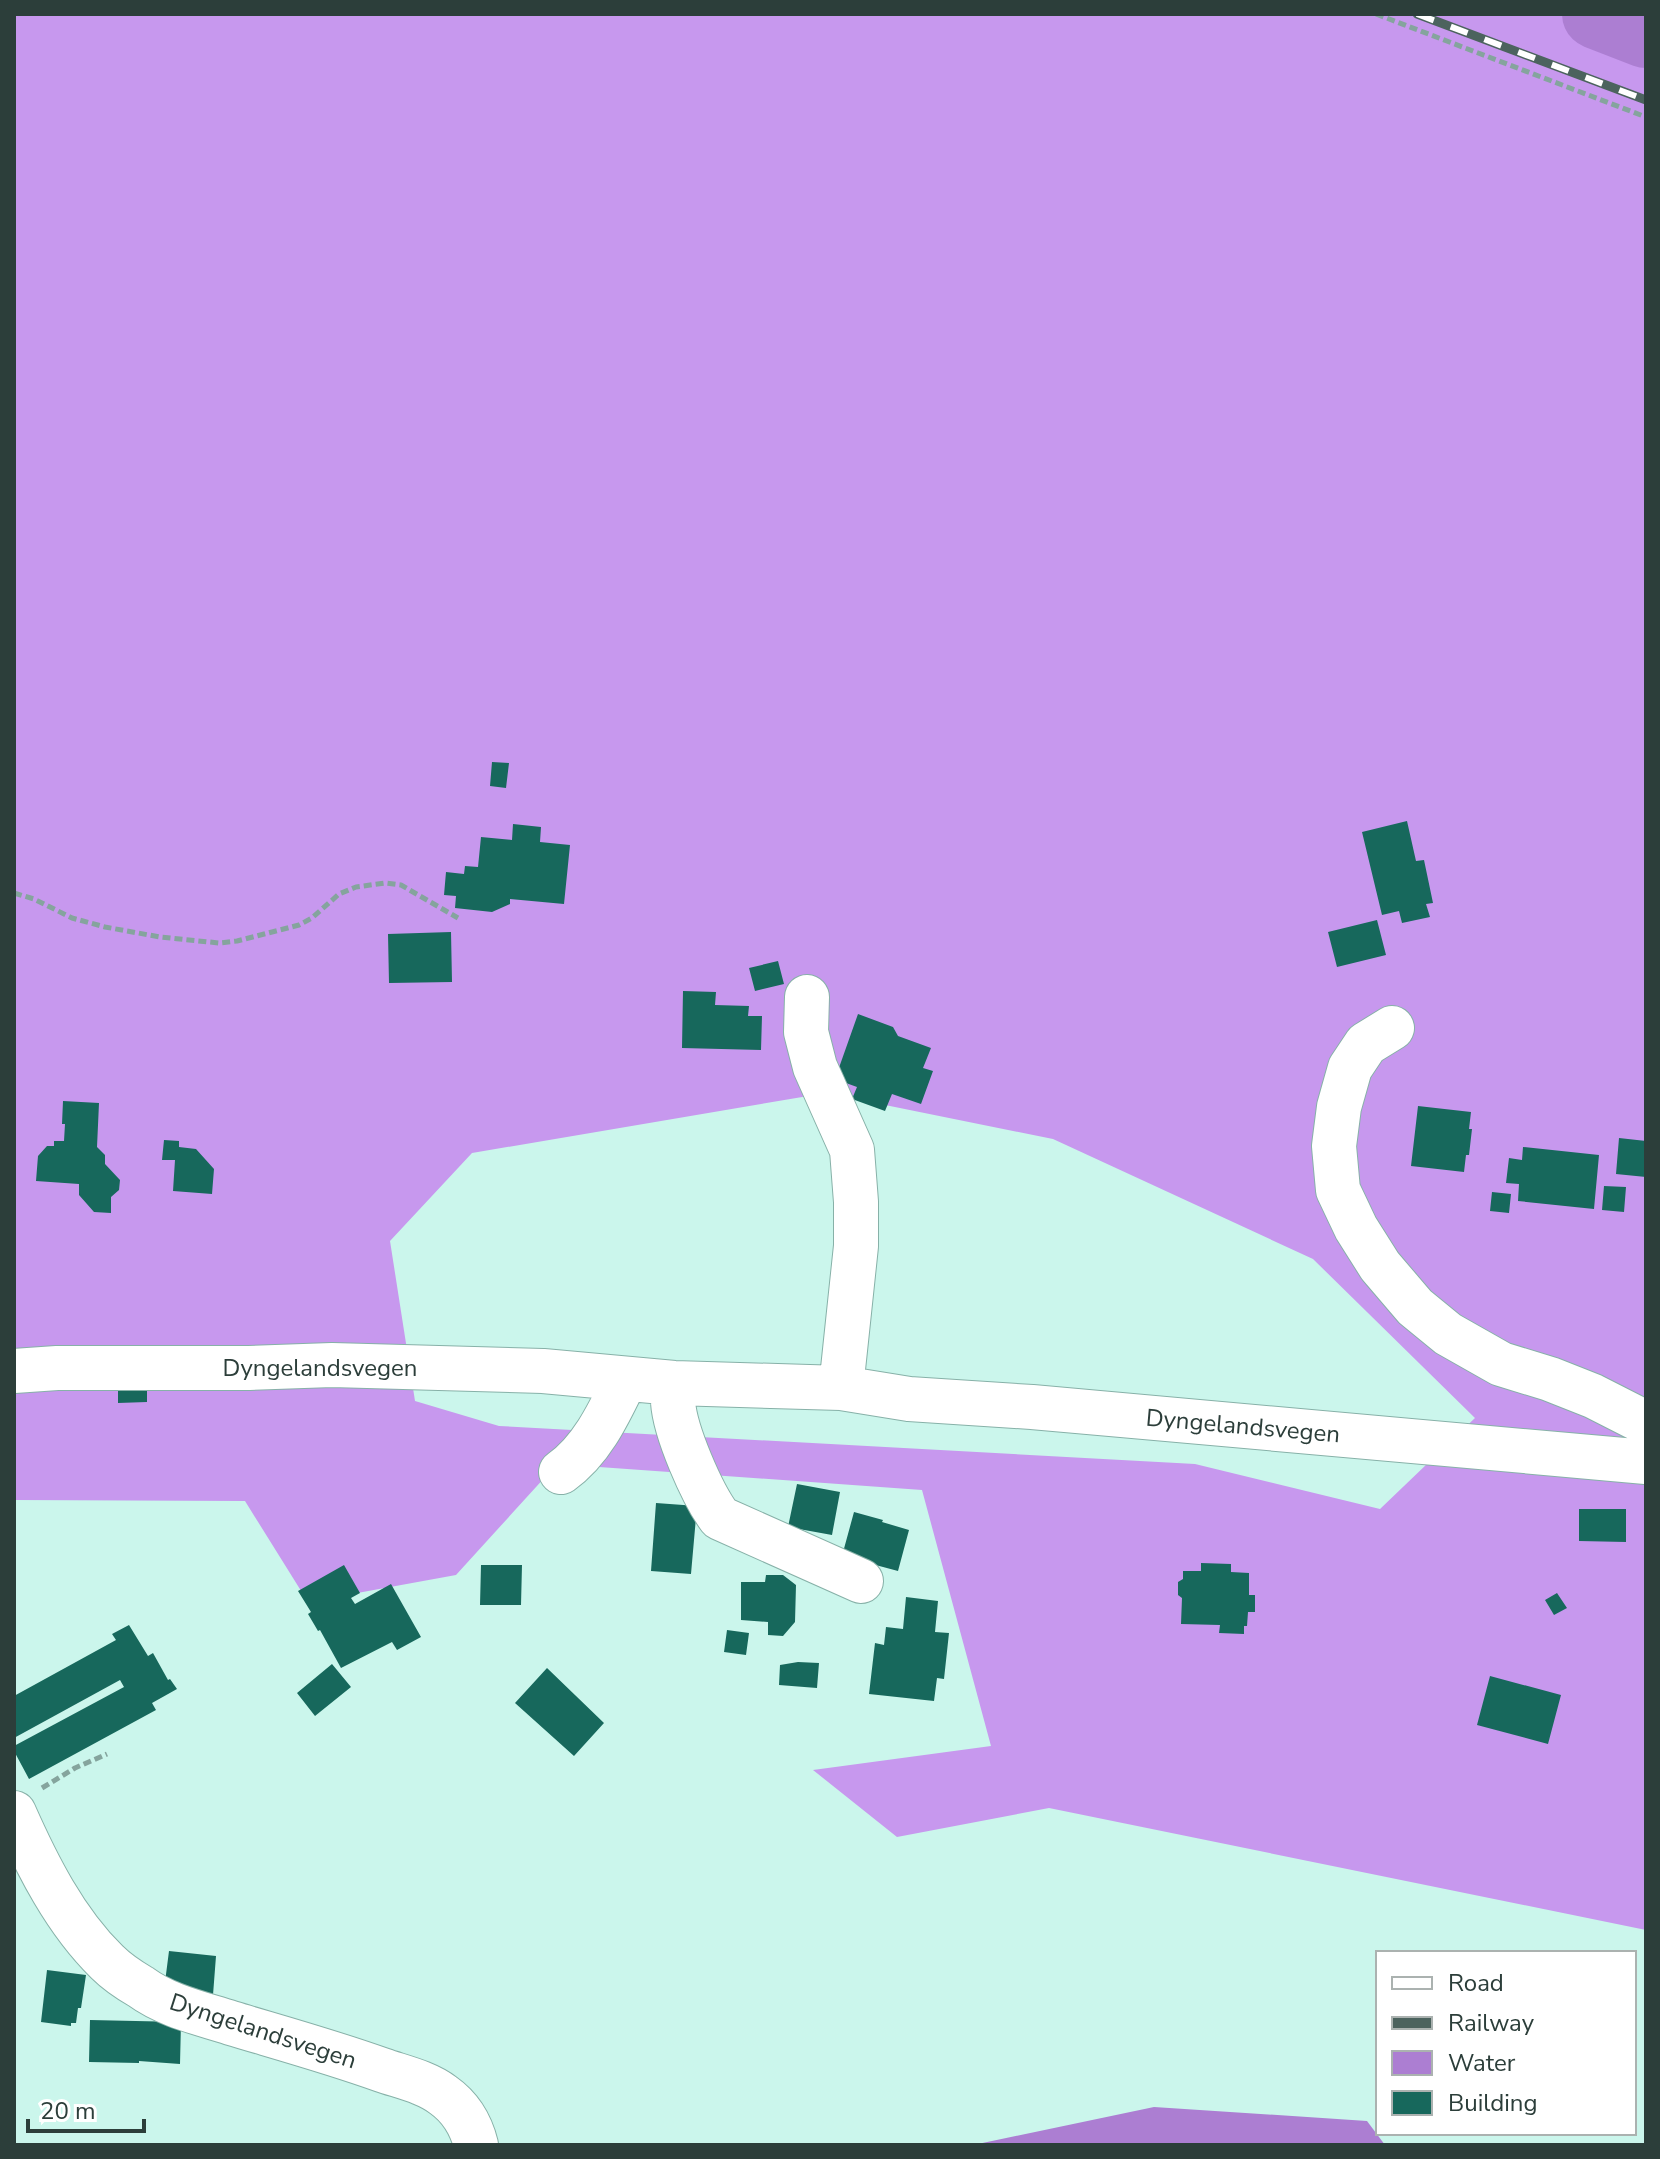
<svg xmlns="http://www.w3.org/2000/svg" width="1660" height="2159" viewBox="0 0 1660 2159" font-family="'Nunito Sans',sans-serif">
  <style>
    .forest { fill: #c798ee; fill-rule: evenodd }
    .water { fill: #ac7ed2 }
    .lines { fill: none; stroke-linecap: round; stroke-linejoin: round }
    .river { stroke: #ac7ed2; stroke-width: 70 }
    .building { fill: #17685c }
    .minor-casing { stroke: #87b1a8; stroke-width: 46 }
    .path { stroke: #85a49d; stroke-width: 5; stroke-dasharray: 8 4; stroke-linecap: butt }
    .minor { stroke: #fff; stroke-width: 44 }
    .rail-casing { stroke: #4c635e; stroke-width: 9 }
    .rail { stroke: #fff; stroke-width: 6; stroke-dasharray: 18; stroke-linecap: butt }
    .labels { text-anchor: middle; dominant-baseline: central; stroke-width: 8; stroke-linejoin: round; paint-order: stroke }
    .street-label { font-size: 24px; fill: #2c3e3a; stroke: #fff }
  </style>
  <rect width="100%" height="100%" fill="#cbf6ec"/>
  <path class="forest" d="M14 14H1646V1930L1049 1808 897 1837 813 1770 991 1746 922 1490 557 1464 456 1575 308 1602 245 1501 14 1500ZM826 1093 1053 1139 1313 1259 1475 1418 1380 1509 1195 1464 499 1426 415 1401 390 1241 472 1153Z"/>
  <path class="water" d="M1154 2107 1367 2121 1385 2145H973Z"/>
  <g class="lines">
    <path class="river" d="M1597 14 1646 33"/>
  </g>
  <path class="building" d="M492 762 509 763 506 788 490 786Z
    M1407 821 1416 861 1424 860 1433 903 1426 904 1430 917 1402 923 1399 911 1382 915 1362 832Z
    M513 824 541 827 540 842 570 845 564 904 510 899V904L492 912 455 908 456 896 444 895 446 872 464 874 465 866 478 867 481 837 512 840Z
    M1377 920 1386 955 1337 967 1328 932Z
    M451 932 452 982 389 983 388 934Z
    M778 961 784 984 755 991 749 968Z
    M683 991 716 992 715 1005 749 1006 748 1016H762L761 1050 682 1048Z
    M858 1014 893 1027 898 1036 931 1048 923 1068 933 1071 921 1104 892 1094 885 1111 852 1099 857 1087 835 1079Z
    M63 1101 99 1103 97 1147 105 1155V1164L120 1180 119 1190 111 1197V1213L94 1212 79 1195V1184L36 1181 38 1156 47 1146H54V1141H64L65 1124H62Z
    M1418 1106 1471 1112 1469 1129H1472L1469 1155H1466L1464 1172 1411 1166Z
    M1619 1138 1646 1141V1177L1616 1174Z
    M164 1140 179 1141V1147L196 1149 214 1169 212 1194 173 1191 175 1160H162Z
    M1523 1147 1599 1155 1594 1209 1518 1201 1519 1184 1506 1183 1509 1158 1522 1160Z
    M1604 1186 1626 1187 1624 1212 1602 1210Z
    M1492 1192 1511 1194 1509 1213 1490 1211Z
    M147 1385V1402L118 1403V1386Z
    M797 1484 840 1492 832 1535 788 1527Z
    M656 1503 697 1506 691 1574 651 1571Z
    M1579 1509H1626V1542L1579 1541Z
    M854 1512 883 1520 882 1522 909 1530 898 1571 842 1556Z
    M1201 1563 1231 1564V1572L1249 1573V1595H1255V1612H1248L1247 1626H1244V1634L1219 1633 1220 1625 1181 1624 1182 1598 1178 1595V1582L1183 1579V1571H1201Z
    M344 1565 360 1593 351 1598 355 1604 391 1584 421 1637 397 1650 392 1642 341 1668 320 1630 318 1631 308 1614 311 1612 298 1591Z
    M481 1565H522L521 1605H480Z
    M766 1575H783L796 1585 795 1622 783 1636 768 1635V1622L741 1620V1582H765Z
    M1557 1593 1567 1608 1554 1615 1545 1600Z
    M906 1597 938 1601 935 1632 949 1633 944 1679 937 1678 934 1701 869 1694 875 1643 884 1645 886 1627 903 1629Z
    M129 1625 148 1656 153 1653 168 1680 170 1679 177 1689 152 1703 156 1710 29 1779 14 1751V1746L124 1687 120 1680 14 1738V1696L116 1640 112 1634Z
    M727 1630 749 1633 746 1655 724 1652Z
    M798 1662 819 1663 817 1688 779 1685 780 1665Z
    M332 1664 351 1687 315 1716 297 1693Z
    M547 1668 604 1723 574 1756 515 1703Z
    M1490 1676 1561 1695 1548 1744 1477 1725Z
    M169 1951 216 1956 213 1995 164 1990Z
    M47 1970 86 1975 81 2008H78L76 2023H71V2026L41 2022Z
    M90 2020 181 2022 180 2064 139 2061V2063L89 2062Z"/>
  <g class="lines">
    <g class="minor-casing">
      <path id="minor" d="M807 997 806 1032 815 1067 852 1150 856 1202V1246L841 1388
        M1392 1028 1366 1044 1350 1068 1339 1107 1334 1146 1338 1190 1356 1228 1380 1266 1415 1307 1448 1334 1501 1364 1550 1379 1593 1396 1646 1423
        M14 1371 57 1368H249L332 1365 543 1371 674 1383 841 1388 909 1399 1032 1407 1646 1462
        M674 1383C673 1389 672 1396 673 1402 675 1432 702 1494 720 1518L861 1581
        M561 1472C592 1450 609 1413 625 1380
        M14 1813C37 1865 65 1921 107 1962 116 1971 129 1980 141 1987 167 2006 200 2013 231 2023 281 2038 332 2052 382 2070 402 2077 426 2082 443 2095 460 2107 471 2125 476 2145"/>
    </g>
    <path class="path" d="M1376 14 1646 117
      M14 893 34 899 72 918 105 927 160 937 219 943 237 941 299 925 312 918 339 894 356 887 385 883 401 885 458 918
      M42 1788 75 1768 107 1754"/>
    <use href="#minor" class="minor"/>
    <g class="rail-casing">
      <path id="rail" d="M1417 14 1646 100"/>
    </g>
    <use href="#rail" class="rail"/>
  </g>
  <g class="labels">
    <g class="street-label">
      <text x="320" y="1368">Dyngelandsvegen</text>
      <text transform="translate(1243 1426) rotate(5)">Dyngelandsvegen</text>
      <text transform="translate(263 2031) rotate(18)">Dyngelandsvegen</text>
    </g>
  </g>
  <rect width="1660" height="2159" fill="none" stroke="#2c3e3a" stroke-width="32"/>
  <rect x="1376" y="1951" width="260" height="184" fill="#ffffff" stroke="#abb2b0" stroke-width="2"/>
  <rect x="1392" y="1977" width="40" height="12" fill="#ffffff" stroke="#abb2b0" stroke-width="2"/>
  <text x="1448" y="1991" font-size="24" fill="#2c3e3a">Road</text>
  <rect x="1392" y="2017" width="40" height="12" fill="#4c635e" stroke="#abb2b0" stroke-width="2"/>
  <text x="1448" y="2031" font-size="24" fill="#2c3e3a">Railway</text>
  <rect x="1392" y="2051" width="40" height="24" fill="#ac7ed2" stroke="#abb2b0" stroke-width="2"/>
  <text x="1448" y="2071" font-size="24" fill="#2c3e3a">Water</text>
  <rect x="1392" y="2091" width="40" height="24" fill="#17685c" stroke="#abb2b0" stroke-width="2"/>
  <text x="1448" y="2111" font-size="24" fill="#2c3e3a">Building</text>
  <path d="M28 2119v12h116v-12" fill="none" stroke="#2c3e3a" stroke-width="4"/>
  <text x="40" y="2119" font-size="24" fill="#2c3e3a" stroke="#ffffff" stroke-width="6" paint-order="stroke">20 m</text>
</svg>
